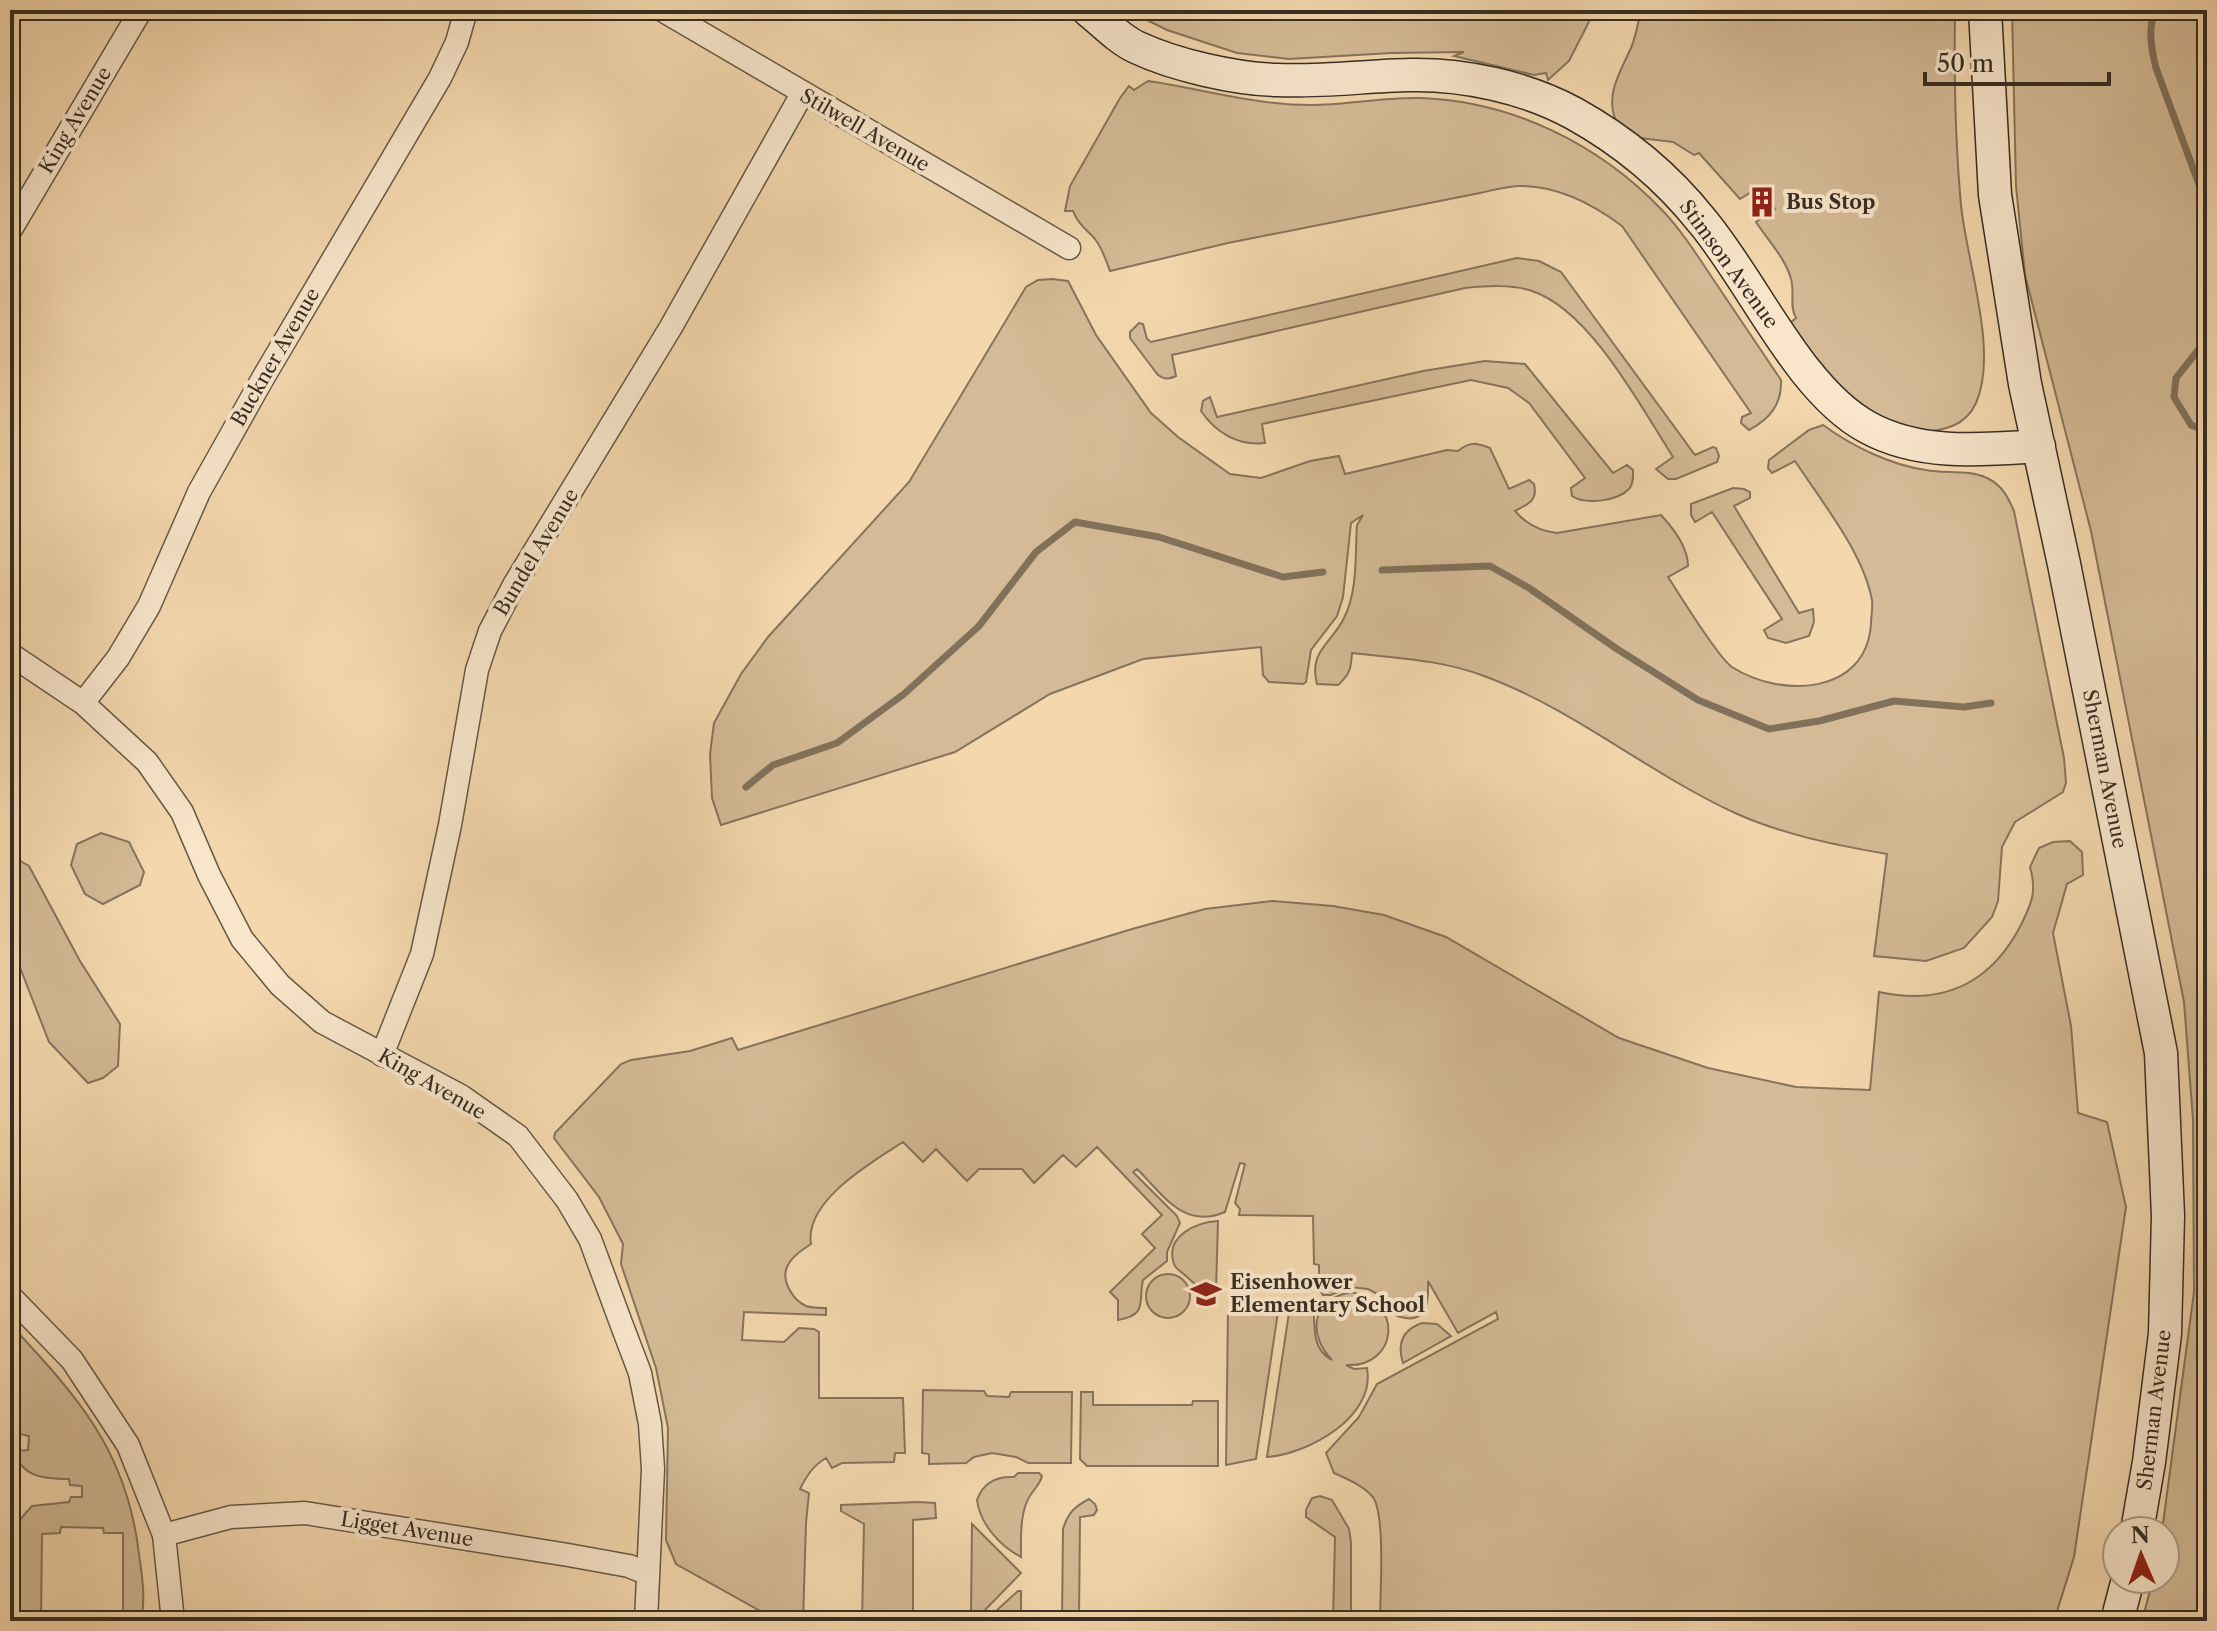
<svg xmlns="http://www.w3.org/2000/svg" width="2217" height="1631" viewBox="0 0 2217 1631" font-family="'Libre Caslon Text',serif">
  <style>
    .green { fill: #d4ba96; stroke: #86745d; stroke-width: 2 }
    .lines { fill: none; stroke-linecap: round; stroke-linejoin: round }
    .stream { stroke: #82715a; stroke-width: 7 }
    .street-casing { stroke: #665846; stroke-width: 25 }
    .secondary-casing { stroke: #372e24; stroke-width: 35 }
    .street { stroke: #f8e5ca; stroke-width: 22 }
    .secondary { stroke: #f8e5ca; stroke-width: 32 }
    .labels { text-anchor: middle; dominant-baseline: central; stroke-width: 8; stroke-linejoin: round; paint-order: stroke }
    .street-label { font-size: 20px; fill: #372e24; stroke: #f8e5ca }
    .poi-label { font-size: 20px; font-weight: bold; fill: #372e24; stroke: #f8e5ca; text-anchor: start }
  </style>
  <rect width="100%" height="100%" fill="#f4d7ad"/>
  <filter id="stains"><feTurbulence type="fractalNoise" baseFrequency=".0025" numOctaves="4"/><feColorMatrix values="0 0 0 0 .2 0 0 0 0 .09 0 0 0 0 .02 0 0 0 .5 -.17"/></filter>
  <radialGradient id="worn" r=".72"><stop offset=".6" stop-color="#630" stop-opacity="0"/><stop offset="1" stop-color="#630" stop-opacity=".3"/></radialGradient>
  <path class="green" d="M1127 10H1595L1569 61 1548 80 1546 73 1534 75 1454 56 1464 52 1391 53 1289 59 1237 53 1167 30Z
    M1641 10H1955C1954 75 1955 140 1961 205 1966 259 1999 352 1976 403 1966 426 1943 431 1920 432 1911 432 1900 426 1892 423 1882 419 1872 416 1863 411 1838 398 1806 347 1790 323L1796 318C1789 306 1795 292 1791 279 1786 259 1767 239 1756 222L1775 209 1759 187 1740 199 1699 153 1694 155 1673 142 1640 138 1616 121C1605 95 1620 72 1631 48 1636 36 1638 23 1641 10Z
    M2012 10H2207V1621H2142L2153 1579H2165V1531H2162L2194 1292 2193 1120 2184 1002 2091 531 2025 275 2016 186Z
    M1148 81C1202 89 1255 105 1310 105 1347 105 1383 97 1420 98 1512 101 1599 144 1662 210 1682 231 1697 255 1713 279 1735 312 1758 346 1781 380 1782 404 1770 419 1749 430L1741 423 1742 417 1751 413 1622 226C1594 205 1559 187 1524 186 1510 185 1494 190 1480 193L1228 243 1110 271C1106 260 1102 248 1095 239 1086 229 1078 224 1073 211H1065L1070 186 1120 98 1129 86 1134 90Z
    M1517 258 1539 261 1561 272 1695 455 1713 447 1716 448 1719 456 1717 462 1676 479H1668L1656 469 1673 457C1641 407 1590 310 1532 291 1511 284 1486 286 1465 288L1172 355 1176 376C1169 379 1165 380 1158 375L1130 338V332L1139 323 1143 324 1147 339 1151 342Z
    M1052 279 1068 281 1096 335 1151 413 1178 437 1230 474 1261 478 1310 461 1339 456 1345 474 1447 450 1458 451C1470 441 1476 443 1490 448L1509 489 1529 480 1534 484C1538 501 1528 504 1515 511 1527 525 1540 531 1557 533L1661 515C1674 529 1688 547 1688 566L1668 577C1680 595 1718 658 1732 667 1780 698 1866 696 1871 624 1871 616 1873 608 1872 600 1863 552 1821 501 1795 461L1772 473 1768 468 1769 460 1809 430 1823 425C1852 446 1890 465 1926 470 1946 474 1968 469 1987 478 2002 485 2008 497 2014 511L2064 758 2066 783 2063 792 2015 822 2002 847 1998 901 1992 917 1964 948 1926 961 1874 956 1887 854C1835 845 1784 835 1735 813 1648 773 1574 709 1484 676 1442 660 1397 658 1352 653 1351 669 1350 674 1338 685L1317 684C1308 651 1332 643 1344 618 1358 591 1355 555 1357 525L1363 515 1351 523 1343 597 1337 616 1311 650 1306 682 1303 684 1269 682 1263 675 1261 647 1143 659 1050 694 955 752 721 825 712 798 710 754 714 723 741 674 768 637 909 482 1026 287 1038 280Z
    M1485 361 1525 364 1613 473 1627 465 1633 470C1633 476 1634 483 1629 489 1618 501 1585 505 1572 496L1571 488 1585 478 1529 403 1508 388 1471 380 1262 424 1265 443C1238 446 1216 433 1201 411L1203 401 1210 397 1217 417 1423 371Z
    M1733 488 1744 489 1750 492V498L1734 506 1799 613 1813 609 1814 622 1809 636 1786 643 1768 638 1764 630 1782 619 1712 512 1695 522 1691 515V504Z
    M101 833 129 842 144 872 140 885 103 904 85 894 71 865 77 844Z
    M2070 841 2082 852 2083 875 2067 884 2053 933 2071 1026 2078 1113 2107 1122 2126 1207 2074 1557 2054 1621H1380C1380 1597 1386 1511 1372 1496 1362 1485 1347 1479 1334 1473L1326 1453 1359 1417 1377 1384 1498 1319 1496 1312 1458 1333 1428 1281C1429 1303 1427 1326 1397 1316L1387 1299 1368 1289 1350 1287 1331 1295H1323L1319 1290V1265L1314 1264 1313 1216 1239 1215 1240 1209 1235 1203 1245 1164 1240 1163 1225 1212C1183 1230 1163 1194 1137 1169L1133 1172 1177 1216 1180 1223 1167 1252V1261L1143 1280C1138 1302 1148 1315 1118 1320V1300L1110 1292 1155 1248 1142 1234 1162 1215 1097 1147 1076 1167 1063 1155 1034 1183 1022 1169H979L967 1181 936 1149 923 1162 903 1142C872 1162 804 1201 811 1244 802 1250 791 1257 787 1267 781 1281 793 1300 806 1306 812 1308 820 1308 826 1308V1315L744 1312 742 1340 784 1342 799 1328 814 1329 819 1332V1398H903L905 1453H895L894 1462 842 1463 832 1468 826 1458C813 1466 807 1475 800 1489L809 1493 806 1523 803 1621H778L676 1564 666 1540 668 1428 656 1368 621 1264 623 1244 599 1197 554 1138 555 1133 621 1064 631 1060 690 1051 732 1038 738 1050 1132 929 1205 909 1273 901 1333 906 1384 915 1446 937 1619 1038 1708 1068 1796 1087 1870 1090 1879 992C1943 1006 1991 983 2021 925 2032 902 2037 892 2030 867L2039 848 2053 842Z
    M10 855 29 866 80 961 120 1024 118 1066 103 1078 88 1083 49 1042 19 965 10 931Z
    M1218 1221 1216 1291C1203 1291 1198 1287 1188 1278 1184 1273 1176 1270 1174 1264 1164 1236 1197 1222 1218 1221Z
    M1146 1296a22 22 0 1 1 44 0a22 22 0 1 1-44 0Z
    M1351 1292C1405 1301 1398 1368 1346 1365L1354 1369 1367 1368C1376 1417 1308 1454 1267 1457L1289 1313H1314C1314 1331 1314 1351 1332 1360 1308 1335 1310 1300 1351 1292Z
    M1228 1312H1278L1256 1459 1226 1465Z
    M1422 1323 1437 1324 1451 1336 1403 1363C1397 1344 1402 1330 1422 1323Z
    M10 1324C78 1397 127 1451 139 1554 142 1576 146 1599 141 1621H123V1533H104L103 1528 61 1527 60 1533 42 1534 41 1621H17L16 1524 32 1506 69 1502 71 1497H82V1486L70 1485 69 1479C46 1479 21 1478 15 1451L28 1450 29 1436 10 1432Z
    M923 1390 984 1391 987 1396 1009 1397 1011 1392H1072L1071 1463H1028L1016 1457 992 1453 974 1457 966 1463 929 1464V1454L922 1453Z
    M1081 1392H1093V1405H1192L1193 1401H1218V1466H1087L1080 1459Z
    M1018 1473H1039L1042 1476C1040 1486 1029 1493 1026 1504 1020 1520 1021 1540 1021 1557 1000 1546 980 1524 977 1500 983 1483 996 1476 1014 1477Z
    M1320 1496 1332 1500 1349 1529 1351 1542V1621H1333L1335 1537 1306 1517V1510L1312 1498Z
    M1089 1499 1095 1504 1097 1510 1094 1515 1080 1517 1079 1621H1062L1063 1529C1068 1513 1074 1507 1089 1499Z
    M918 1502 935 1503 936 1518 913 1520V1621H862L864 1524 841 1511V1505Z
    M972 1524 1021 1573 982 1613 971 1614Z
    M1018 1591H1021V1621H985Z"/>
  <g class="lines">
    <path class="stream" d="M2155 10C2148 29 2151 48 2156 68L2207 206
      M2207 339 2176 378 2174 397 2191 425 2207 431
      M1382 570 1490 566 1529 588 1617 649 1698 700 1769 729 1819 721 1894 701 1964 707 1991 703
      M746 787 773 765 837 743 904 694 979 626 1036 552 1075 522 1159 537 1283 577 1323 572"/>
    <g class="street-casing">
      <path id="street" d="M662 10 1069 248
        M10 231 141 10
        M10 654 83 703 147 762 182 812 209 875 242 939 280 985 322 1022 461 1096 518 1136 567 1200 590 1239 621 1323 640 1373 650 1424 653 1469 646 1621
        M83 703 118 658 149 606 199 492 263 378 440 78 457 42 466 10
        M382 1055 422 954 450 825 477 670 490 631 514 585 671 327 802 94
        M10 1296 72 1360 128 1445 164 1535 173 1621
        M164 1535 231 1517 305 1513 568 1555 629 1566 648 1574"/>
    </g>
    <g class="secondary-casing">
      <path id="secondary" d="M1088 10C1103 22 1119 39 1136 47 1174 65 1235 79 1277 80 1321 82 1365 76 1410 75 1464 74 1525 87 1573 113 1622 140 1667 177 1702 221 1752 280 1799 390 1867 427 1919 456 1982 450 2039 446
        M1985 10 1995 195 2025 384 2064 564 2161 1053 2168 1216 2165 1334 2149 1462 2137 1531
        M2117 1621 2128 1579"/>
    </g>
    <use href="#street" class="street"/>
    <use href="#secondary" class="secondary"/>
  </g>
  <defs>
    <g id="building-bare" transform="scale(2.4)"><path d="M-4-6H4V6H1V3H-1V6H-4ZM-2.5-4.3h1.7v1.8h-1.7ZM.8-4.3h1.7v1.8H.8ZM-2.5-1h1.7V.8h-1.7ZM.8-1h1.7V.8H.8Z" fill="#8f2418" stroke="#f8e5ca" stroke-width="2.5" paint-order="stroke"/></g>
    <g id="school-bare" transform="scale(2.4)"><path d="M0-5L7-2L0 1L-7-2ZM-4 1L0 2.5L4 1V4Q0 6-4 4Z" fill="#8f2418" stroke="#f8e5ca" stroke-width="2.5" paint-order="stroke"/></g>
  </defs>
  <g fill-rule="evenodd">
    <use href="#building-bare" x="1762" y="202"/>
    <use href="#school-bare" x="1206" y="1294"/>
  </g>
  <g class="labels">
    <g class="street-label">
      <text transform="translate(75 120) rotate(-59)">King Avenue</text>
      <text transform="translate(865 130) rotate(30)">Stilwell Avenue</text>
      <text transform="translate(1729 264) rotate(54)">Stimson Avenue</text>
      <text transform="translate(275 357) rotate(-60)">Buckner Avenue</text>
      <text transform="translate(536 552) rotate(-59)">Bundel Avenue</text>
      <text transform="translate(2105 769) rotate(79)">Sherman Avenue</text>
      <text transform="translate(432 1084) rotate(30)">King Avenue</text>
      <text transform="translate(2154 1410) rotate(-83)">Sherman Avenue</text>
      <text transform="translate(407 1529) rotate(9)">Ligget Avenue</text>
    </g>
    <g class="poi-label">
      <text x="1786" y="202">Bus Stop</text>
      <text x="1230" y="1282">Eisenhower<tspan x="1230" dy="23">Elementary School</tspan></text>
    </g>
  </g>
  <rect width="2217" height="1631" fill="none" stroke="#f4d7ad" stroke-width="40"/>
  <rect x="12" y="12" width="2193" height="1607" fill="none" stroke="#372e24" stroke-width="4"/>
  <rect x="20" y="20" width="2177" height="1591" fill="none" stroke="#372e24" stroke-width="2"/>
  <g transform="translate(2141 1555) rotate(358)"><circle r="38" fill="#f8e5ca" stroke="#ab9c88" stroke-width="2"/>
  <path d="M0-6L14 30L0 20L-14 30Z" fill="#8f2418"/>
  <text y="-12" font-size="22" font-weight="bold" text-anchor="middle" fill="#372e24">N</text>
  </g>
  <path d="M1925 72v12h184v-12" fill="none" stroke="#372e24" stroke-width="4"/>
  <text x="1937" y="72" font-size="24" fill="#372e24" stroke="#f8e5ca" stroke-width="6" paint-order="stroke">50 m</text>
  <rect width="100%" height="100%" filter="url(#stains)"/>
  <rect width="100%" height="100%" fill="url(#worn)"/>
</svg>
